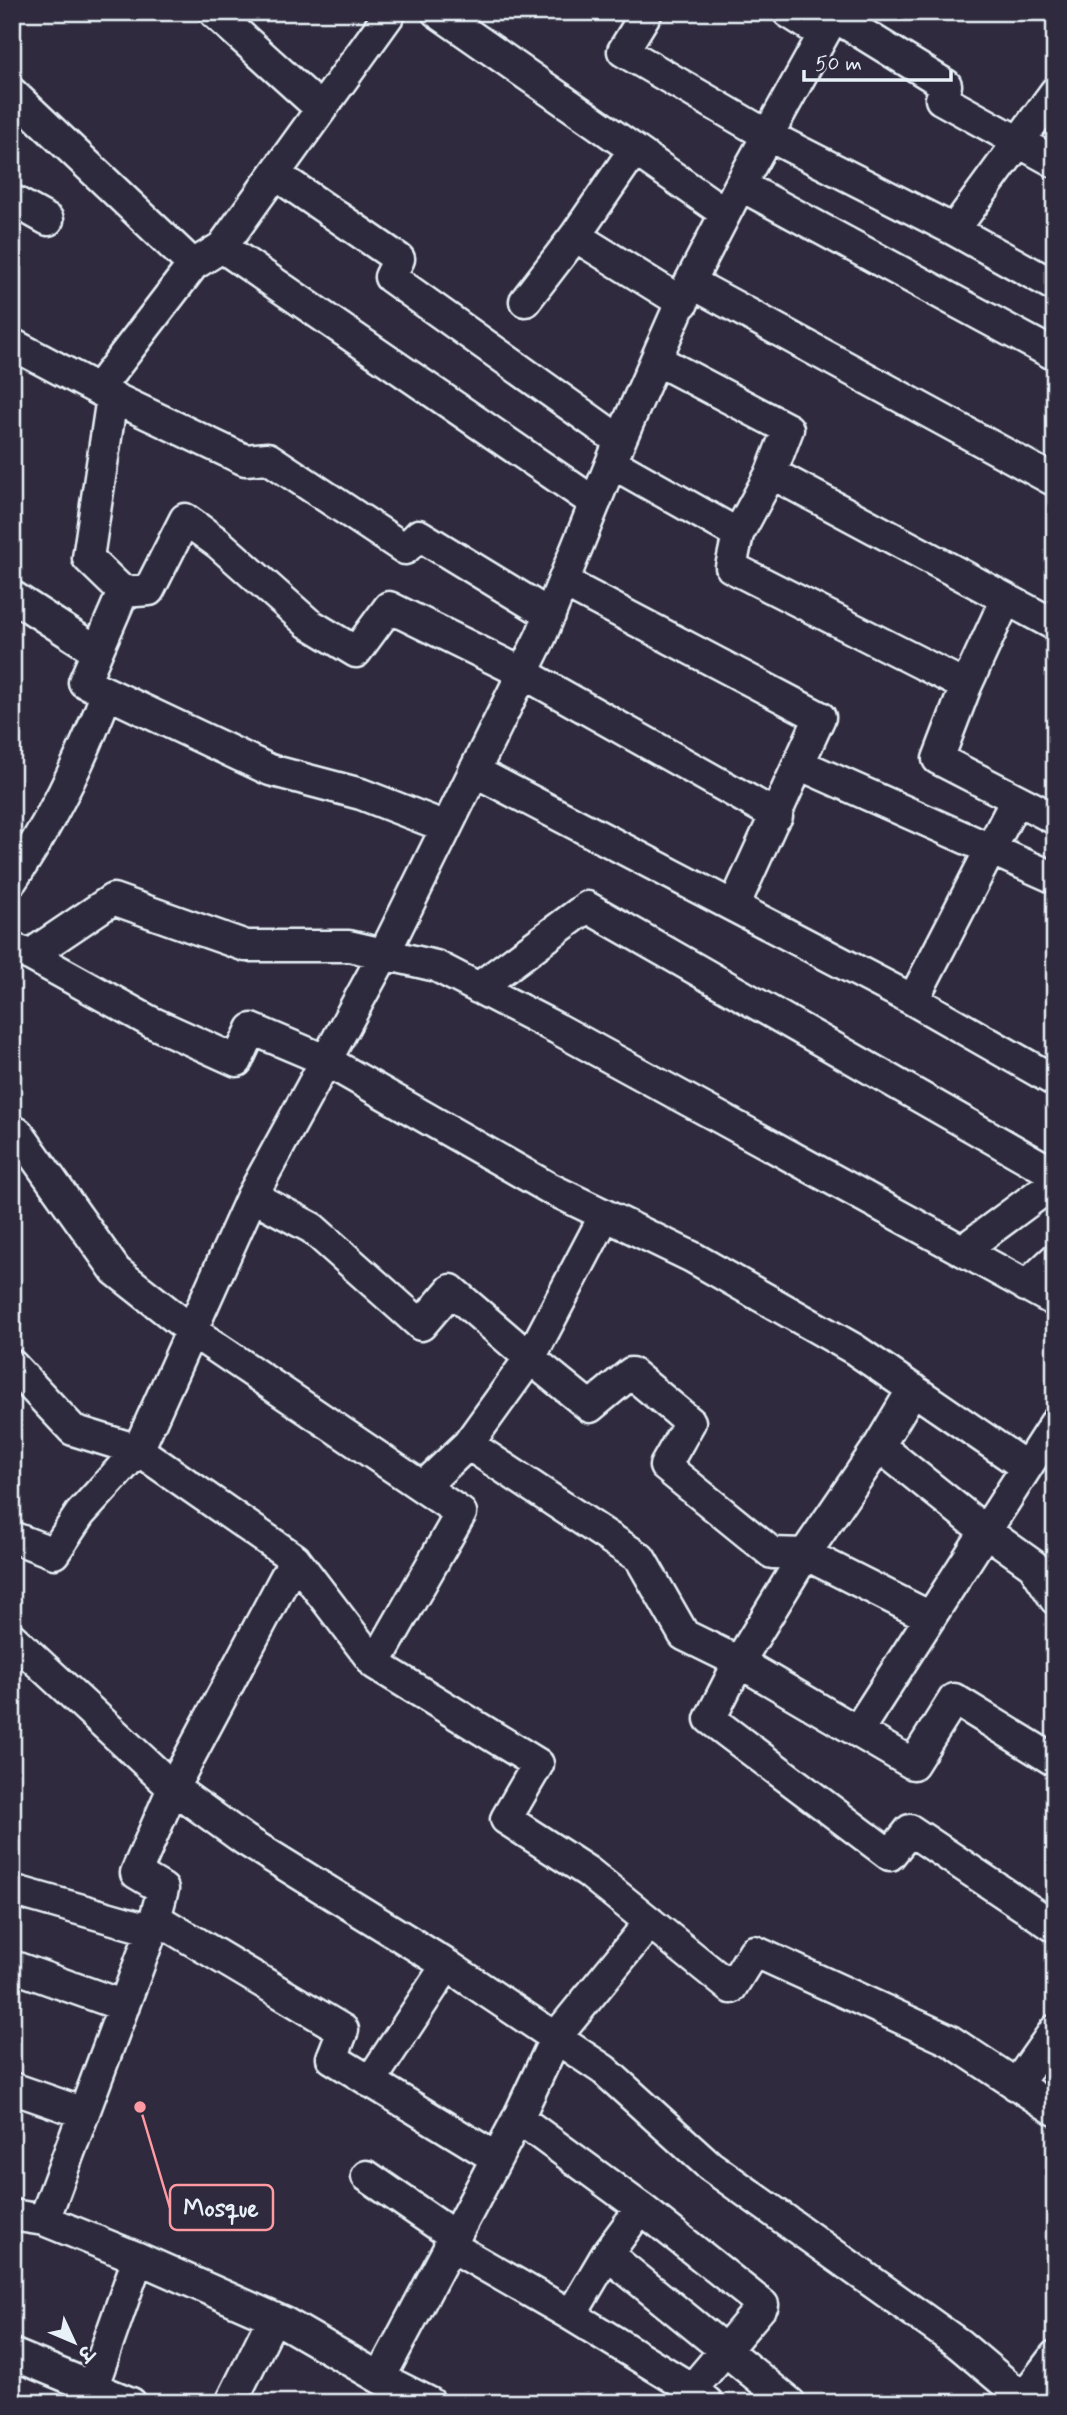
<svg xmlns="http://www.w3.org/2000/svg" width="1067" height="2415" viewBox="0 0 1067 2415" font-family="Mynerve,'Playpen Sans Deva',sans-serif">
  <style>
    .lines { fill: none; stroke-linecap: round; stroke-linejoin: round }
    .minor-casing { stroke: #e8f1f8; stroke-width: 35 }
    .minor { stroke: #2f2a3d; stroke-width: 30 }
    .leader { fill: none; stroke: #ff9aa2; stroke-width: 2.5 }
    .callout-dot { fill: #ff9aa2; stroke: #2f2a3d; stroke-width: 2.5 }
    .callout { fill: #2f2a3d; stroke: #ff9aa2; stroke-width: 2.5 }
    .callout-label { font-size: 24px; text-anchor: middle; font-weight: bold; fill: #e8f1f8 }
  </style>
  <rect width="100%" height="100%" fill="#2f2a3d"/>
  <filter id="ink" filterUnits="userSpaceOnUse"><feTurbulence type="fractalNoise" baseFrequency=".0143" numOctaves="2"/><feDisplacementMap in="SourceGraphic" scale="14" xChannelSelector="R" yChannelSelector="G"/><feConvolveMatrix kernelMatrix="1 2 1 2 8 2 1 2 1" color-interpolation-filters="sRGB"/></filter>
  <g filter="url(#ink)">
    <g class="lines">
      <g class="minor-casing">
        <path id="minor" d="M214 12 321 109
          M437 12 725 213
          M647 12 623 51 767 135 954 230 1055 92
          M788 12 823 34
          M834 16 946 85 941 99 1055 162
          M12 93 193 265
          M275 174 399 259 390 277 620 441
          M740 185 1055 355
          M12 200 48 220
          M954 230 1055 286
          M575 236 634 150
          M222 247 595 503
          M690 282 1055 481
          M525 301 575 236 683 303
          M12 344 112 397 88 558 123 592 84 682 270 770 361 794 446 827
          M657 360 788 429 771 473 1055 625
          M98 389 193 265 222 247 391 12
          M112 397 245 460 268 458 405 549 419 535 550 615
          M612 463 738 534 771 473
          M738 534 731 567 966 686
          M563 582 820 717 734 906
          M123 592 149 590 185 519 218 543 308 623 356 652 389 607 523 673 777 816
          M12 596 97 651
          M1005 601 966 686 938 759 1055 819
          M801 765 1055 878
          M474 771 913 1000 1055 1081
          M12 880C52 821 81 761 106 695
          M13 949 30 955 113 899 246 946H349L436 966 558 1029 1055 1301
          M30 955 151 1022 237 1061 252 1029 325 1060 549 1188 692 1257 854 1349 1026 1467
          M478 988 587 907 1055 1174
          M913 1000 1016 800
          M18 1133 116 1271 192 1331 461 1513 375 1664
          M252 1196 312 1228 421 1325 451 1290 530 1358 468 1444 640 1558 684 1635 739 1662 710 1719 890 1855 910 1830 1055 1927
          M605 1215 530 1358 590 1407 631 1373 690 1422 665 1466 772 1553 805 1554 879 1446 984 1530 1033 1565 1055 1599
          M963 1250 1055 1182
          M1026 1286 1055 1259
          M12 1365 73 1430 138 1450 252 1196 384 954 541 636 620 441 690 282 740 185 836 12
          M879 1446 913 1389
          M424 1486 468 1444
          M12 1537 54 1553 80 1514 138 1450 295 1559 173 1788 136 1873 163 1889 152 1930 12 1890
          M295 1559 375 1664 538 1764 506 1819 588 1872 731 1988 754 1951 949 2040 1055 2110
          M928 1616 805 1554 739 1662 913 1764 954 1699 1055 1761
          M12 1638 173 1788 245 1840 447 1965 604 2070 710 2166 959 2344 1029 2403
          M858 1730 1055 1423
          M155 1918 343 2030 332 2058 496 2158
          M12 1966 124 2006
          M370 2082 447 1965
          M1016 2085 1055 2030
          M12 2088 84 2113
          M518 2118 641 2208 607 2254 790 2403
          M367 2176 454 2236
          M641 2208 763 2305 692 2389
          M12 2215 44 2220 138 2258 285 2323 380 2378 430 2403
          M44 2220 152 1930
          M449 2245 571 2315 692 2389 708 2403
          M571 2315 607 2254
          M12 2354 131 2403
          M380 2378 518 2118 556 2037 650 1922
          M93 2386 138 2258
          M231 2403 273 2318
          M1019 2403 1055 2356"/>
      </g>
      <use href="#minor" class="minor"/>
    </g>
  </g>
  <path class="leader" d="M140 2107L170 2208"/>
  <circle class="callout-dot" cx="140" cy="2107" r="7"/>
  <rect class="callout" x="170" y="2185" width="103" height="45" rx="7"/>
  <g class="callout-label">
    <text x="221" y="2216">Mosque</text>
  </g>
  <rect width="1067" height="2415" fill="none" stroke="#2f2a3d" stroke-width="42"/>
  <rect x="21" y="21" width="1025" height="2373" fill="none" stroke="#e8f1f8" stroke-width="2.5" filter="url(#ink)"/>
  <g transform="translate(74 2342) rotate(134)" stroke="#2f2a3d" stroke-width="5" paint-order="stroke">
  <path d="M0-5L12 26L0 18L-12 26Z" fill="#e8f1f8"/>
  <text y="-10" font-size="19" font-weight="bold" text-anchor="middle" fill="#e8f1f8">उ</text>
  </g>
  <path d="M804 70v10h147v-10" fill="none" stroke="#e8f1f8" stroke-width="3.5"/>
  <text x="815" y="70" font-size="21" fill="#e8f1f8" stroke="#2f2a3d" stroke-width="5" paint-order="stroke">50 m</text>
</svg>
